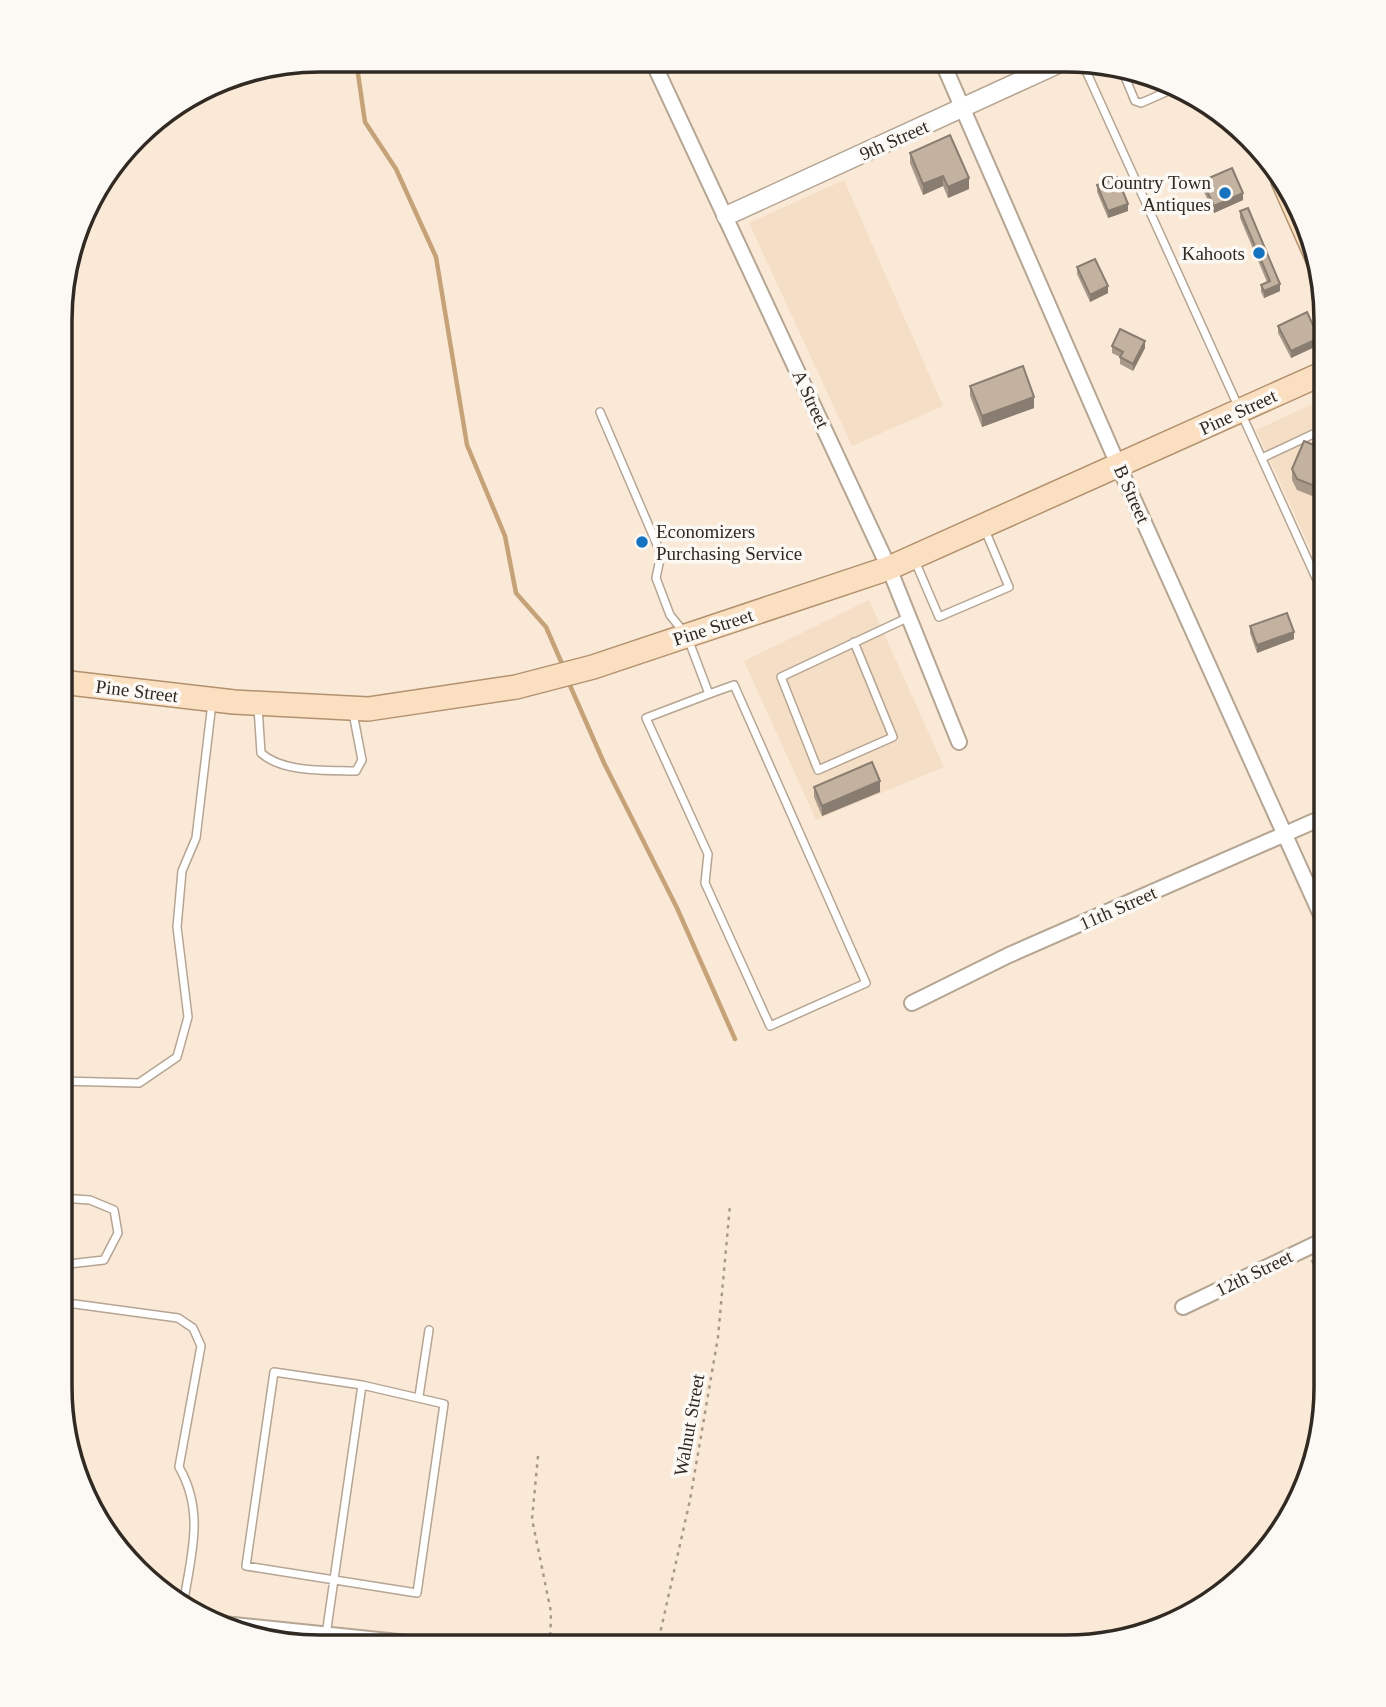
<svg xmlns="http://www.w3.org/2000/svg" width="1386" height="1707" viewBox="0 0 1386 1707" font-family="'Times New Roman',serif">
  <style>
    .built { fill: #f5dec6 }
    .lines { fill: none; stroke-linecap: round; stroke-linejoin: round }
    .stream { stroke: #c6a279; stroke-width: 4.5 }
    .service-casing { stroke: #b5a593; stroke-width: 10 }
    .minor-casing { stroke: #b5a593; stroke-width: 18 }
    .tertiary-casing { stroke: #b5a593; stroke-width: 21 }
    .primary-casing { stroke: #b2916e; stroke-width: 26 }
    .path { stroke: #a79a8c; stroke-width: 2.5; stroke-dasharray: 3.5 5; stroke-linecap: butt }
    .service { stroke: #fff; stroke-width: 7 }
    .minor { stroke: #fff; stroke-width: 14 }
    .tertiary { stroke: #fff; stroke-width: 18 }
    .primary { stroke: #fadfc0; stroke-width: 23 }
    .wall { fill: #a8998a }
    .shaded-wall { fill: #887d70 }
    .building { fill: #c3b2a0; stroke: #887d70; stroke-width: 2 }
    .poi-dot { fill: #1673bf; stroke: #fcf9f5; stroke-width: 2.5 }
    .labels { text-anchor: middle; dominant-baseline: central; stroke-width: 7; stroke-linejoin: round; paint-order: stroke }
    .street-label { font-size: 19px; fill: #312a23; stroke: #fcf9f5 }
    .poi-label { font-size: 19px; fill: #312a23; stroke: #fcf9f5; text-anchor: end }
    .rim { fill: none; stroke: #312a23; stroke-width: 3.5 }
  </style>
  <rect width="100%" height="100%" fill="#fae9d6"/>
  <path class="built" d="M844 180 943 406 852 446 749 223Z
    M1326 398V583L1256 430Z
    M869 600 944 767 816 820 744 661Z"/>
  <g class="lines">
    <path class="stream" d="M356 60 365 122 396 169 436 257 467 445 505 536 516 593 546 627 563 666
      M568 681 604 763 677 908 735 1039"/>
    <g class="service-casing">
      <path id="service" d="M1082 62 1326 600
        M1125 77 1135 101 1141 103 1173 89
        M600 412 661 554 656 578 670 615 687 636 709 694 646 718 708 854 705 883 770 1026 866 983 734 685 709 694
        M1262 458 1326 428
        M915 561 939 617 1009 587 985 530
        M854 642 893 737 818 770 781 677 909 617
        M258 707 261 753C283 773 327 770 356 771L362 760 353 713
        M60 1081 139 1083 177 1057 188 1017 177 927 182 871 196 838 212 703
        M60 1265 104 1260 118 1233 114 1210 90 1200 60 1198
        M60 1302 178 1318 193 1328 201 1346 179 1467C206 1514 190 1557 183 1607
        M419 1396 429 1330
        M326 1635 362 1385 274 1372 246 1566 417 1593 444 1404 362 1385"/>
    </g>
    <g class="minor-casing">
      <path id="minor" d="M652 60 889 568 959 742
        M942 61 1119 467 1326 926
        M912 1003 1009 955 1326 816
        M1183 1307 1326 1239
        M214 1623 447 1647"/>
    </g>
    <g class="tertiary-casing">
      <path id="tertiary" d="M726 216 1062 62"/>
    </g>
    <g class="primary-casing">
      <path id="primary" d="M1283 181 1319 262
        M61 682 234 702 368 709 516 687 593 667 889 568 1326 372"/>
    </g>
    <path class="path" d="M1312 1260 1326 1294
      M538 1456 532 1519 551 1612 550 1647
      M657 1647 690 1500 718 1337 730 1205"/>
    <use href="#service" class="service"/>
    <use href="#minor" class="minor"/>
    <use href="#tertiary" class="tertiary"/>
    <use href="#primary" class="primary"/>
  </g>
  <path class="wall" d="M1140 77 1154 82 1145 87Z
    M910 153 969 189 948 198 943 186 923 195 910 163Z
    M1202 181 1243 200 1214 213 1202 188Z
    M1097 185 1128 211 1108 218 1097 192Z
    M1240 211 1280 291 1264 298 1261 292V285L1267 282 1240 218Z
    M1077 267 1108 293 1090 302 1077 274Z
    M1278 326 1319 345 1291 358 1278 333Z
    M1112 346 1145 348 1133 371 1120 364V357L1112 353Z
    M970 386 1034 408 982 427 970 396Z
    M1326 450 1325 501 1297 490 1292 480V469Z
    M1250 626 1294 639 1257 653 1250 633Z
    M814 787 880 792 822 816 814 797Z"/>
  <path class="shaded-wall" d="M1145 79 1154 82 1145 87Z
    M943 176V186L923 195V184Z
    M969 178V189L948 198V187Z
    M1243 193V200L1214 213V206Z
    M1128 204V211L1108 218V211Z
    M1280 284V291L1264 298V291Z
    M1108 286V293L1090 302V295Z
    M1319 338V345L1291 358V351Z
    M1145 341V348L1133 371V364Z
    M1034 397V408L982 427V416Z
    M1294 632V639L1257 653V645Z
    M880 781V792L822 816V806Z"/>
  <path class="building" d="M950 135 969 178 948 187 943 176 923 184 910 153Z
    M1232 168 1243 193 1214 206 1202 181Z
    M1117 177 1128 204 1108 211 1097 185Z
    M1248 208 1280 284 1264 291 1261 285 1270 281 1240 211Z
    M1095 259 1108 286 1090 295 1077 267Z
    M1307 312 1319 338 1291 351 1278 326Z
    M1120 329 1145 341 1133 364 1120 357 1123 352 1112 346Z
    M1023 366 1034 397 982 416 970 386Z
    M1304 441 1326 450 1325 490 1297 479 1292 469Z
    M1287 613 1294 632 1257 645 1250 626Z
    M872 762 880 781 822 806 814 787Z"/>
  <g class="poi-dot">
    <circle cx="1225" cy="193" r="7"/>
    <circle cx="1259" cy="253" r="7"/>
    <circle cx="642" cy="542" r="7"/>
  </g>
  <g class="labels">
    <g class="street-label">
      <text transform="translate(894 140) rotate(-24)">9th Street</text>
      <text transform="translate(811 399) rotate(65)">A Street</text>
      <text transform="translate(1238 412) rotate(-25)">Pine Street</text>
      <text transform="translate(1132 494) rotate(66)">B Street</text>
      <text transform="translate(713 627) rotate(-18)">Pine Street</text>
      <text transform="translate(137 691) rotate(7)">Pine Street</text>
      <text transform="translate(1118 908) rotate(-24)">11th Street</text>
      <text transform="translate(1254 1273) rotate(-26)">12th Street</text>
      <text transform="translate(689 1425) rotate(-80)">Walnut Street</text>
    </g>
    <g class="poi-label">
      <text x="1211" y="182">Country Town<tspan x="1211" dy="22">Antiques</tspan></text>
      <text x="1245" y="253">Kahoots</text>
      <text x="656" y="531" text-anchor="start">Economizers<tspan x="656" dy="22">Purchasing Service</tspan></text>
    </g>
  </g>
  <path d="M0 0H1386V1707H0ZM320 72H1066A248 248 0 0 1 1314 320V1387A248 248 0 0 1 1066 1635H320A248 248 0 0 1 72 1387V320A248 248 0 0 1 320 72Z" fill="#fcf9f5" fill-rule="evenodd"/>
  <path class="rim" d="M320 72H1066A248 248 0 0 1 1314 320V1387A248 248 0 0 1 1066 1635H320A248 248 0 0 1 72 1387V320A248 248 0 0 1 320 72Z"/>
</svg>
